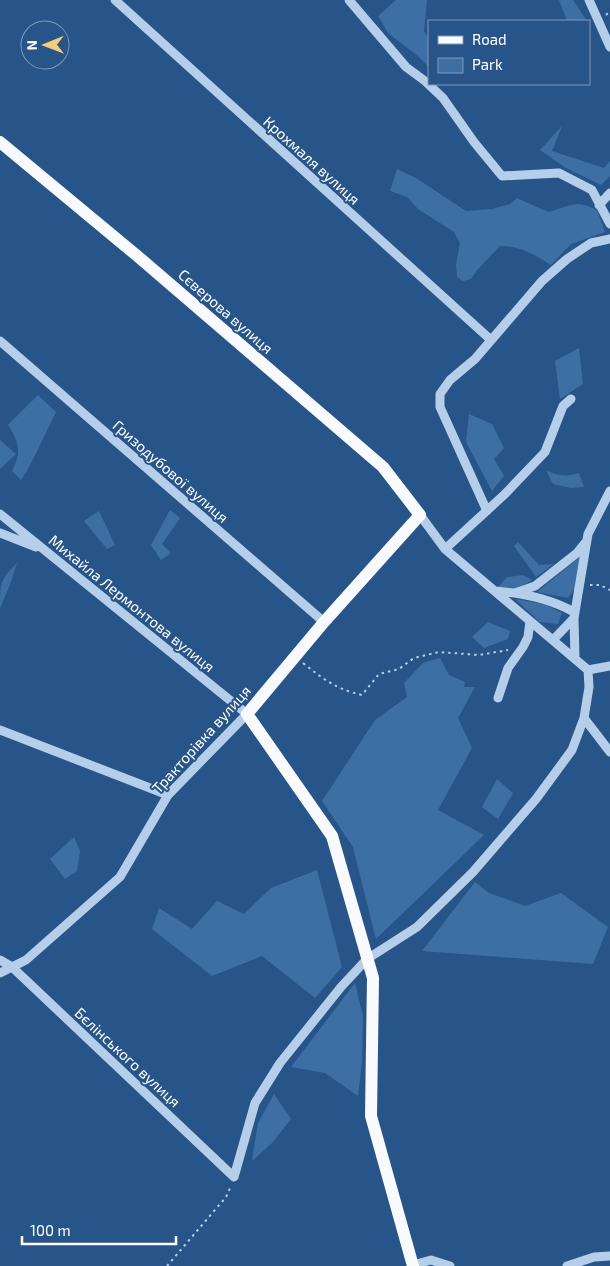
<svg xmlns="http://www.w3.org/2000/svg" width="610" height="1266" viewBox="0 0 610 1266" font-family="'Exo 2',sans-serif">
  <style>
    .green { fill: #3d6fa5 }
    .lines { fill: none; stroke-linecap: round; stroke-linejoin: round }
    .path { stroke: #b5cee9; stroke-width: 2; stroke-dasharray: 2.5 4; stroke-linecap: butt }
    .minor { stroke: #b5cee9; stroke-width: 9 }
    .major { stroke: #f8fafe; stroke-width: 12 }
    .labels { text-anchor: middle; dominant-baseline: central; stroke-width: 4; stroke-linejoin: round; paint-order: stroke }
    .street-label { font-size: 15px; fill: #fff; stroke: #285589 }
  </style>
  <rect width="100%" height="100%" fill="#285589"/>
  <path class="green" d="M396 0H427L424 31 429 39V67L419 57 388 33 378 16Z
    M559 0H573L587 21H567Z
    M562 126 552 151 604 168 610 161V176L601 185 566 168 540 150Z
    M397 169 416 178 466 211 492 209 510 204 517 198 548 212C571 206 574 199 597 210L605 232 571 244 551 265C533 254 522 246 500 246L478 269 471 279 463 281 457 277 456 265 460 243 454 232 418 209 407 197 390 191Z
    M579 348 583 384 560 399 555 361Z
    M38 395 56 412C44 435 35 459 21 480L12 471C22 453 19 441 8 425Z
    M469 414 492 424 504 448 494 459 504 476 492 491 466 442Z
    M0 440 16 454 0 469Z
    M546 470C556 476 567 477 579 473L584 487 571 488 553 484Z
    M170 510 180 518 162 544 171 553 161 560 151 545Z
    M99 511 115 545 107 549 84 521Z
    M518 542 539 565 554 564 536 577 514 546Z
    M581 556 575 588 568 598 537 592Z
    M17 563 10 585 0 608C0 583 0 580 17 563Z
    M523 575 532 580 518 588 498 587 507 577Z
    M515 599 544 604 562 613 558 624 540 622Z
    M488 622 510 631 508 639 484 648 472 637Z
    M440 658 449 675 465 682 464 687H475L458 718 472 748 438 810 484 835 376 939 353 847 322 801 375 720 407 697 404 683 423 663Z
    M497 779 513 793 498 819 482 807Z
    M74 837 80 851 77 871 65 879 50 859Z
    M317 870 342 967 315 998 262 956 212 976 152 929 159 908 192 929 217 901 244 914 271 888Z
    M475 882 489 893 525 906 561 893 608 927 593 964 422 951Z
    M355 983 363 1016 362 1062 358 1096 325 1073 291 1067Z
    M274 1094 291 1119 272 1143 252 1161 258 1123Z"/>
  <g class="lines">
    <path class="path" d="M606 15 610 11
      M590 585H600L610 590
      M303 663C323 679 336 689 362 695L379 674 399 669 414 658 439 652 479 655 508 650
      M167 1266 226 1197 231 1186"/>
    <path class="minor" d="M115 0 491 340
      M349 0 406 67 425 81 443 98 474 142 502 176 559 173 592 190 610 224
      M589 0 610 47
      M599 205 610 193
      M0 341 324 622
      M487 511 440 407V394L450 380 475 359 542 281 567 259 591 243 610 239
      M0 514 247 714 168 795 120 877 26 960 0 973
      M0 533 36 547
      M445 549 505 494 545 452 563 406 571 399
      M495 591C523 593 549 598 574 612
      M515 593 535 586 577 553 585 543
      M574 618 575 659
      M553 640 574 618 588 534 610 491
      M588 670 610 666
      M498 698 508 668 523 647 528 637 530 621
      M584 718 610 752
      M0 730 168 795
      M0 960 12 967 234 1177 255 1103 280 1063 341 987 367 959 417 927 473 872 536 799 572 750 584 718 589 687 588 670 445 549 420 515
      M413 1265 431 1260 450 1266
      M567 1266 594 1257 610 1256"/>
    <path class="major" d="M0 142 135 254 383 467 420 515 324 622 247 714 332 836 373 978 371 1116 413 1266"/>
  </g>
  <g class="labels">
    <g class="street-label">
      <text transform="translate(312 160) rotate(42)">Крохмаля вулиця</text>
      <text transform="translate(226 311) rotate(41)">Сєверова вулиця</text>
      <text transform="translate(171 471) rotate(41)">Гризодубової вулиця</text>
      <text transform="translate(132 603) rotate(39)">Михайла Лермонтова вулиця</text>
      <text transform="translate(201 739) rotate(-48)">Тракторівка вулиця</text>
      <text transform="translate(128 1057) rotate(43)">Бєлінського вулиця</text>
    </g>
  </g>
  <rect x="428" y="20" width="162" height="65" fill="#285589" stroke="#7e99b8"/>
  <rect x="438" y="36" width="25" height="8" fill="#f8fafe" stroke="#7e99b8"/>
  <text x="472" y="45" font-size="15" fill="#ffffff">Road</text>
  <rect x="438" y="58" width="25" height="15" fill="#3d6fa5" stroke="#7e99b8"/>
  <text x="472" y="70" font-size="15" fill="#ffffff">Park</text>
  <g transform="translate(45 45) rotate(269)"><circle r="24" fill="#285589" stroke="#7e99b8"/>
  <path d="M0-4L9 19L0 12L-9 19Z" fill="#f1cc7b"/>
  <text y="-8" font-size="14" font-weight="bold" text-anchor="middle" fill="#ffffff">N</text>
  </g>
  <path d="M22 1236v8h154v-8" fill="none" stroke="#ffffff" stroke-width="2.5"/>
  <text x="30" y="1236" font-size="15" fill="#ffffff" stroke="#285589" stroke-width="4" paint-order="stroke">100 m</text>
</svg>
